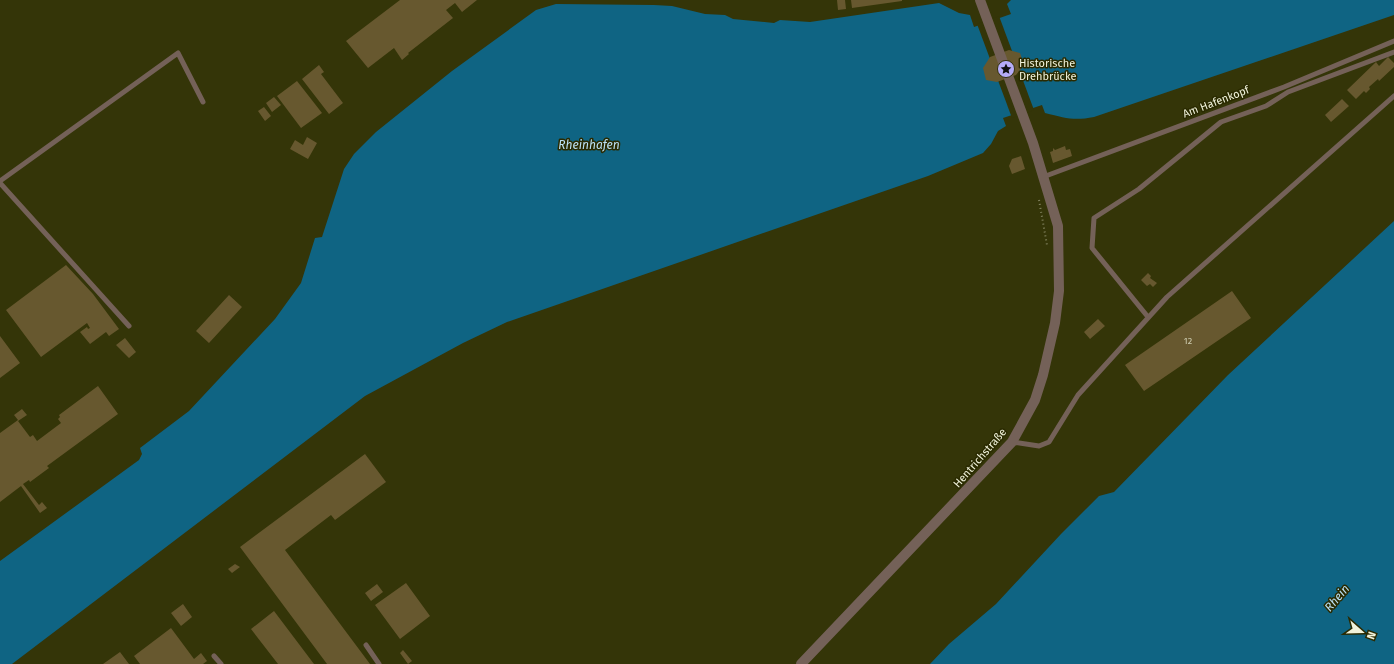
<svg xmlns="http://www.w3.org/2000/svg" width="1394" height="664" viewBox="0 0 1394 664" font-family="'Fira Sans',sans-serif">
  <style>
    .water { fill: #0f6483 }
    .pier { fill: #343508 }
    .building { fill: #67582f }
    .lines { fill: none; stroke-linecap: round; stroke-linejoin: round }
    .path { stroke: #838460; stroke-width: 2; stroke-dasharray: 1 3; stroke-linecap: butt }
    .lane { stroke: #746158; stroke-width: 5 }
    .street { stroke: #746158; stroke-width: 10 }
    .labels { text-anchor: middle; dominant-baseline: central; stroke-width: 3; stroke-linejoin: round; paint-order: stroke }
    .number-label { font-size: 9px; fill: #ceccb0 }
    .poi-label { font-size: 11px; fill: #f1f3db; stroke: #2a2a00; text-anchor: start }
    .street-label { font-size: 11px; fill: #f1f3db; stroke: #2a2a00 }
    .water-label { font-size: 12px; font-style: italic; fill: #bbe1f4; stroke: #2a2a00 }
  </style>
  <rect width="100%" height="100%" fill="#343508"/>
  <path class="water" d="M1011 0H1394V15L1094 117C1074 121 1065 118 1045 113L1042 105 1003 118 1006 126 998 131 991 144 983 153 928 176 507 322 463 343 365 396 12 664H0V561L139 460 142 454 140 448 189 411 275 319 301 283 315 238 322 237 344 169 354 154 376 132 452 71 536 10 556 4 654 5 672 6 705 14 725 15 733 19 774 23 780 20 810 22 939 3 959 13 970 15 974 27 1011 14 1007 4Z
    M1394 221V664H930L949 644 996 604 1061 534 1099 496 1114 492 1228 375Z"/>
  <path class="pier" d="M999 16 1034 110 1012 118 977 24Z"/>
  <path class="building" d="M400 0H477L462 12 455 3 446 10 453 18 408 53 409 54 402 60 394 48 368 68 346 41Z
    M837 0H845L846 9 838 10Z
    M851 0H902V1L852 8Z
    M1009 50 1020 53 1024 65 1016 75 997 82 986 80 983 68 990 57Z
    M1388 57 1394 63V67L1379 81 1378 79 1369 87 1370 89 1366 93 1364 91 1356 99 1347 90 1376 62 1379 66Z
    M319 65 324 72 321 74 343 103 329 114 302 79Z
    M297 81 322 113 301 128 277 96Z
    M274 97 281 105 272 112 266 103Z
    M1342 99 1349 106 1331 122 1325 115Z
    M264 107 271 116 265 121 258 111Z
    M307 137 317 143 308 159 290 149 295 140 303 145Z
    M1065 146 1066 150 1070 149 1072 156 1053 163 1050 152 1053 151V148L1055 150Z
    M1021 156 1025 169 1012 174 1009 166 1012 159Z
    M66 265 93 294 119 329 109 336 106 332 90 344 80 332 87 327 88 329 90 328 87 323 41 357 6 310Z
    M1148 273 1151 276 1150 278 1157 283 1153 287 1150 284 1147 286 1141 280Z
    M1232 291 1251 318 1144 391 1125 365Z
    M229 295 242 307 209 343 196 331Z
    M1098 319 1105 326 1090 339 1084 332Z
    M0 336 20 363 0 378Z
    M125 338 136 352 129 358 116 345Z
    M98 386 118 414 47 466 49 468 30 482 29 480 23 484 39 505 42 502 47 508 40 513 21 486 0 502V433L18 420 14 415 22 409 27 415 18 421 30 437 33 435 37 441 61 423 58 419 60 417 59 415Z
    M365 454 386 482 335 520 331 515 285 550 370 664H327L240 547Z
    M235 564 240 567 232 573 228 569Z
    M406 583 430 616 400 639 375 605Z
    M377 584 383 592 371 601 365 593Z
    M183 604 192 617 181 626 171 613Z
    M274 611 314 664H278L251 629Z
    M171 628 194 659 201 653 207 661 203 664H140L134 656Z
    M403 650 412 661 408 664 400 653Z
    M120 652 129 664H103Z"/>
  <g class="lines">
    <path class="path" d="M1039 200 1047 245"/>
    <path class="lane" d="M1043 177 1284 87 1394 41
      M0 181 178 53 203 102
      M0 183 129 326
      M1148 317 1092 248 1094 218 1139 189 1221 122 1266 106 1288 92 1394 52
      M1012 442 1039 446 1049 442 1078 395 1167 297 1394 96
      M366 645 379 664
      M214 656 221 664"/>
    <path class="street" d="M801 664 1012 442 1035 400 1043 375 1055 323 1059 291 1058 226 1033 143 980 0"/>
  </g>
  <defs>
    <g id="sight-disc" transform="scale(0.9)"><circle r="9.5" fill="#b6acf8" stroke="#2a2a00"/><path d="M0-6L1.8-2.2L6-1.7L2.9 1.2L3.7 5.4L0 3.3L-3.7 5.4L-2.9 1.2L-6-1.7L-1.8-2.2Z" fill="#111"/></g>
  </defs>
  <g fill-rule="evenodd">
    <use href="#sight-disc" x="1006" y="69"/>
  </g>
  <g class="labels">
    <g class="number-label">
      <text x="1188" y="341">12</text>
    </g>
    <g class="poi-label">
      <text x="1019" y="63">Historische<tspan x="1019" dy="13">Drehbrücke</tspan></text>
    </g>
    <g class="street-label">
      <text transform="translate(1216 102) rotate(-21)">Am Hafenkopf</text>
      <text transform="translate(980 458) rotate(-49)">Hentrichstraße</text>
    </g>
    <g class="water-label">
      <text x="589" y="145">Rheinhafen</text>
      <text transform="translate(1337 598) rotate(-49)">Rhein</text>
    </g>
  </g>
  <g transform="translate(1362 632) rotate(110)" stroke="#2a2a00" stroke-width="3" paint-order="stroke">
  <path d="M0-3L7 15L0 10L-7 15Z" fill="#f1f3db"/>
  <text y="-6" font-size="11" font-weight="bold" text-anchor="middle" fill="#f1f3db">N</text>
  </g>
</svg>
